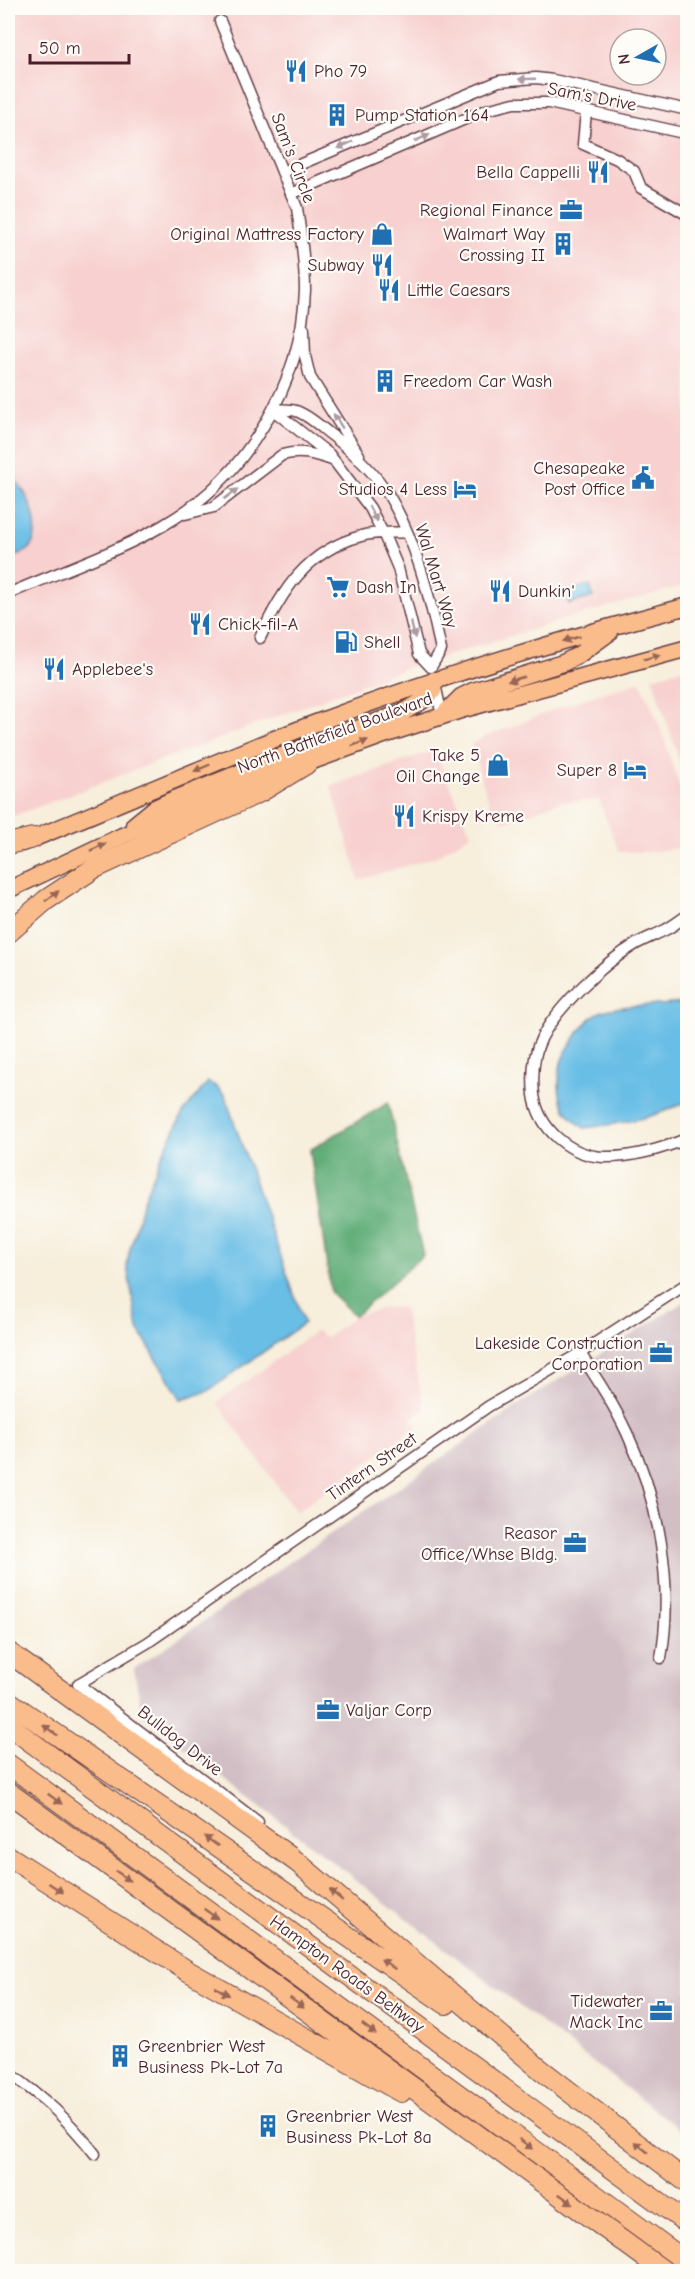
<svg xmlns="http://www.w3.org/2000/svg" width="695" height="2279" viewBox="0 0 695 2279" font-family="'Comic Neue',sans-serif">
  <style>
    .built { fill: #f7d0cf; fill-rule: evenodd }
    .industrial { fill: #d2bec5 }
    .forest { fill: #60ad78; stroke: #556652; stroke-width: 1.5 }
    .water { fill: #69bee6; stroke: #5a6e88; stroke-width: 1.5 }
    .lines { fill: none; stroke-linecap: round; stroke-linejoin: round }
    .minor-casing { stroke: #643e45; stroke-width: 13 }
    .primary-casing { stroke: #643e45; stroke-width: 19 }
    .motorway-casing { stroke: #643e45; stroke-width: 22 }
    .minor { stroke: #fff; stroke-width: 10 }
    .primary { stroke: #fabc8b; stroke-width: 16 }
    .motorway { stroke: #fabc8b; stroke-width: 20 }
    .oneway { fill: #ae9aa0 }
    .oneway2 { fill: #996656 }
    .labels { text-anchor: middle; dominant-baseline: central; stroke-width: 4.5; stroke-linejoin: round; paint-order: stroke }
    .poi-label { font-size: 18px; fill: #4a1f2b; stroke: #fdfcf7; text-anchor: start }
    .street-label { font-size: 18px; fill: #4a1f2b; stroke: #fdfcf7 }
  </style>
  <rect width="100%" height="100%" fill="#fdfcf7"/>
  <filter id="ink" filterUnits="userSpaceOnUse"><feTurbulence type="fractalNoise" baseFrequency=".0167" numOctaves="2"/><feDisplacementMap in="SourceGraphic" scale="12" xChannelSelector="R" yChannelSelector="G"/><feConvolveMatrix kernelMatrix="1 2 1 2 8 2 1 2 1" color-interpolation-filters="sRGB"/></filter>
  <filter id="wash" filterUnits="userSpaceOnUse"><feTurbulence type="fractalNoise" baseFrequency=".008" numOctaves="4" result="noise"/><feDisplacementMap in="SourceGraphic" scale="24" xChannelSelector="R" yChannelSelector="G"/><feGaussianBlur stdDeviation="1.35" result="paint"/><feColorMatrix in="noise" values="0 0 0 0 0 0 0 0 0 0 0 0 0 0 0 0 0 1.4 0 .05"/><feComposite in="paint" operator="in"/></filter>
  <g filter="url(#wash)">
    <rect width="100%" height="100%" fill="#f7eedb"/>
    <path class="built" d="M8 8H687V585L590 612 409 667 8 818ZM620 39H656V75H620Z
      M687 668H688L687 784 652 677Z
      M640 681 658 721 687 810V847L648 852H619L599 800 560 802 504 822 491 809 471 744 486 736 517 725 562 706Z
      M435 750 471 834 435 857 359 880 331 786Z
      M403 1307 425 1410 416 1414 412 1419 417 1427 296 1512 217 1402 316 1331 326 1337 355 1316 383 1308Z"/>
    <path class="industrial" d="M687 1300V2135L142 1715 134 1669 523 1402Z"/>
    <path class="forest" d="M388 1103 423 1255 355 1316 331 1293 310 1150Z"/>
    <path class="water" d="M14 478C28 494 45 528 29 549 24 554 14 556 8 559V480Z
      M590 585 593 597 569 604 566 591Z
      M687 1002V1101C655 1118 621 1124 584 1128 577 1122 566 1114 563 1105 558 1093 558 1075 561 1063 565 1050 587 1017 600 1012 628 1002 659 1008 687 1002Z
      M208 1082 217 1087 225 1096 304 1323 208 1391 181 1399 138 1329 127 1266 129 1252 135 1233 142 1203 160 1159 183 1113Z"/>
  </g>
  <g filter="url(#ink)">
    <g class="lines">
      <g class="minor-casing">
        <path id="minor" d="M586 112 583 144 617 159 634 171 641 188 688 215
          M282 172 499 81 536 78 553 80 688 110
          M291 194 486 110 514 103H549L688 134
          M304 329 305 356 310 377 359 455
          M273 409C280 410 289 409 296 411 309 415 323 429 334 437 354 453 374 472 388 494 416 540 430 598 441 650L431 667
          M273 410 329 454 370 508 384 535 398 568 419 654 431 667
          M185 514 214 507 282 455C301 450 314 454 332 460
          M8 594C58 572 115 553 162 526 245 479 302 385 305 290 305 262 301 235 297 208L220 21
          M260 638C282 590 307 551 361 536 374 532 393 533 407 532
          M435 684 442 716
          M688 915C680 920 673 926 665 930 655 935 645 939 636 944 605 962 558 1006 542 1037 533 1054 532 1075 534 1095 539 1129 569 1155 603 1157 630 1158 663 1149 688 1138
          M580 1353C597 1379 614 1405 627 1433 659 1501 674 1583 661 1658
          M258 1822 78 1684 147 1643 489 1406 580 1353 688 1283
          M8 2072C45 2099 66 2117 95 2154"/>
      </g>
      <g class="primary-casing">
        <path id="primary" d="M445 713 461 697 473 691 563 663 577 656 610 632
          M134 825 155 808 168 802 276 758 404 712 425 699 433 691 434 680
          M22 843C121 804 217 760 316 723 437 677 562 639 688 606
          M8 890 122 836 208 799 381 736 464 709 688 648"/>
      </g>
      <g class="motorway-casing">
        <path id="motorway" d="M8 844 33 838
          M8 933 46 900 93 869 260 792 306 764
          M8 1652 297 1862 540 2069 688 2183
          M8 1701 446 2004
          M8 1725 688 2224
          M8 1764 688 2263
          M8 1792 665 2272
          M8 1856 186 1970 401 2092"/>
      </g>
      <use href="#minor" class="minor"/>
      <use href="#primary" class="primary"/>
      <use href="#motorway" class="motorway"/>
    </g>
    <defs><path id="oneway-solid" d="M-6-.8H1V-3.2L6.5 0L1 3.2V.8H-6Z" transform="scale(1.5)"/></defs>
    <g class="oneway">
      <use href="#oneway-solid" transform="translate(527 79) rotate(178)"/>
      <use href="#oneway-solid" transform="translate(422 138) rotate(-24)"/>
      <use href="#oneway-solid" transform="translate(345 145) rotate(157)"/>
      <use href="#oneway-solid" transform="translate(338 421) rotate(-122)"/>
      <use href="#oneway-solid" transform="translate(231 494) rotate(-37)"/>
      <use href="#oneway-solid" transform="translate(373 514) rotate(61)"/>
      <use href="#oneway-solid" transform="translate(413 630) rotate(77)"/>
    </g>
    <g class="oneway2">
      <use href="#oneway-solid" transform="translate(571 639) rotate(163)"/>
      <use href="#oneway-solid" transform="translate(652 657) rotate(-15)"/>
      <use href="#oneway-solid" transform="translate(516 679) rotate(164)"/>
      <use href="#oneway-solid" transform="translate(360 743) rotate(-21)"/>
      <use href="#oneway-solid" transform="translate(202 768) rotate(157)"/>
      <use href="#oneway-solid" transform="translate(98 847) rotate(-25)"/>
      <use href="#oneway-solid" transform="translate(52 896) rotate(-37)"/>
      <use href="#oneway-solid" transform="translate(50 1730) rotate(-145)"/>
      <use href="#oneway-solid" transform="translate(55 1799) rotate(36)"/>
      <use href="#oneway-solid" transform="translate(211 1841) rotate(-145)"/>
      <use href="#oneway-solid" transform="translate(123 1876) rotate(36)"/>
      <use href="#oneway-solid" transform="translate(56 1888) rotate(33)"/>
      <use href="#oneway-solid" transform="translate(336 1895) rotate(-139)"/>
      <use href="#oneway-solid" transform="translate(211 1914) rotate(36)"/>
      <use href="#oneway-solid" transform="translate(388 1964) rotate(-145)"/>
      <use href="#oneway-solid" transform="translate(222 1991) rotate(30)"/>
      <use href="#oneway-solid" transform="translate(297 2003) rotate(36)"/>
      <use href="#oneway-solid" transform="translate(369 2029) rotate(36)"/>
      <use href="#oneway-solid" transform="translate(526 2144) rotate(36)"/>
      <use href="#oneway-solid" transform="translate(641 2147) rotate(-142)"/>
      <use href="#oneway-solid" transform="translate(566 2199) rotate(36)"/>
    </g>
  </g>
  <defs>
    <g id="restaurant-bare" transform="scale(1.8)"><path d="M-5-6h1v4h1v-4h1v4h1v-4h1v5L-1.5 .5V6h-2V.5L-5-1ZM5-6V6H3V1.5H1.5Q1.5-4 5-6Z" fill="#1f6fb2" stroke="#fdfcf7" stroke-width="2.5" paint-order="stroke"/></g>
    <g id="building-bare" transform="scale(1.8)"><path d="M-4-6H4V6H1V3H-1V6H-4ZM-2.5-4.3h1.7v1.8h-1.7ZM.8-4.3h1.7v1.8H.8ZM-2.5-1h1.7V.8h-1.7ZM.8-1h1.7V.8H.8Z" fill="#1f6fb2" stroke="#fdfcf7" stroke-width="2.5" paint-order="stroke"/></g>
    <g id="office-bare" transform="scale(1.8)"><path d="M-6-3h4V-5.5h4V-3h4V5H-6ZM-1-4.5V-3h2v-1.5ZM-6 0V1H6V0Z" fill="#1f6fb2" stroke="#fdfcf7" stroke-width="2.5" paint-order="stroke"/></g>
    <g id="shop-bare" transform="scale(1.8)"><path d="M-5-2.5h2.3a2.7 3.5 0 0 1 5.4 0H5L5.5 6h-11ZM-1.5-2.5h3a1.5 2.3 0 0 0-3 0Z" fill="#1f6fb2" stroke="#fdfcf7" stroke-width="2.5" paint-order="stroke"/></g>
    <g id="civic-bare" transform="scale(1.8)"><path d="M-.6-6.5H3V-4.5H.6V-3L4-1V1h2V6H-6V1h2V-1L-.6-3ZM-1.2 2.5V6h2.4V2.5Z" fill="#1f6fb2" stroke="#fdfcf7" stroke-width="2.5" paint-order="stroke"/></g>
    <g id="hotel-bare" transform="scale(1.8)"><path d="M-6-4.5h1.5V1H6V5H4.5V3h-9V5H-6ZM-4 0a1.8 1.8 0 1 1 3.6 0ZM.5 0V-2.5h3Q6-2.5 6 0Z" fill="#1f6fb2" stroke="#fdfcf7" stroke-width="2.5" paint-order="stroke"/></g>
    <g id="supermarket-bare" transform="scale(1.8)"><path d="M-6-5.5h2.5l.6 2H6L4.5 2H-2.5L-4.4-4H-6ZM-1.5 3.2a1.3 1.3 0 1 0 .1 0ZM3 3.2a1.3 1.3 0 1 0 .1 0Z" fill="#1f6fb2" stroke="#fdfcf7" stroke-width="2.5" paint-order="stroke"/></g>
    <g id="fuel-bare" transform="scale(1.8)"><path d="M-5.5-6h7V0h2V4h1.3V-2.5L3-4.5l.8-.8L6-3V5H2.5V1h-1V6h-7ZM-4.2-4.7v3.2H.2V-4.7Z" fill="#1f6fb2" stroke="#fdfcf7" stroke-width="2.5" paint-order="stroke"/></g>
  </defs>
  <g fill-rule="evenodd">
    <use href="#restaurant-bare" x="296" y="71"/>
    <use href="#building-bare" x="337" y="115"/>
    <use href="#restaurant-bare" x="598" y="172"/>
    <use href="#office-bare" x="571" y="210"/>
    <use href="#shop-bare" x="382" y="234"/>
    <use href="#building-bare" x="563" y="244"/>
    <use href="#restaurant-bare" x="382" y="265"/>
    <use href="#restaurant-bare" x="389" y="290"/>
    <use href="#building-bare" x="385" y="381"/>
    <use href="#civic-bare" x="643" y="478"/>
    <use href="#hotel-bare" x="465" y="489"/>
    <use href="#supermarket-bare" x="338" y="587"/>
    <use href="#restaurant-bare" x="500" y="591"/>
    <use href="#restaurant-bare" x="200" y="624"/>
    <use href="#fuel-bare" x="346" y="642"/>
    <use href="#restaurant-bare" x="54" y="669"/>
    <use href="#shop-bare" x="498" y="765"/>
    <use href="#hotel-bare" x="635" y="770"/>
    <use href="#restaurant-bare" x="404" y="816"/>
    <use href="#office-bare" x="661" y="1353"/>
    <use href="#office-bare" x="575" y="1543"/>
    <use href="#office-bare" x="328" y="1710"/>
    <use href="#office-bare" x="661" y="2011"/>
    <use href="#building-bare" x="120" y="2056"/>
    <use href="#building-bare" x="268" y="2126"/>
  </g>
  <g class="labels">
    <g class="poi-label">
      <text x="314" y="71">Pho 79</text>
      <text x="355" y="115">Pump Station 164</text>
      <text x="580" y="172" text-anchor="end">Bella Cappelli</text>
      <text x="553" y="210" text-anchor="end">Regional Finance</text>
      <text x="364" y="234" text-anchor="end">Original Mattress Factory</text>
      <text x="545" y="234" text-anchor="end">Walmart Way<tspan x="545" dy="21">Crossing II</tspan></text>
      <text x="364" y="265" text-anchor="end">Subway</text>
      <text x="407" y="290">Little Caesars</text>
      <text x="403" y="381">Freedom Car Wash</text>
      <text x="625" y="468" text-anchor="end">Chesapeake<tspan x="625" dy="21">Post Office</tspan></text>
      <text x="447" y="489" text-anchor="end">Studios 4 Less</text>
      <text x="356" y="587">Dash In</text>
      <text x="518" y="591">Dunkin'</text>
      <text x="218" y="624">Chick-fil-A</text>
      <text x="364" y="642">Shell</text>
      <text x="72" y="669">Applebee's</text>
      <text x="480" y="755" text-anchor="end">Take 5<tspan x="480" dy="21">Oil Change</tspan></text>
      <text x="617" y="770" text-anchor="end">Super 8</text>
      <text x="422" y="816">Krispy Kreme</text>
      <text x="643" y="1343" text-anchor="end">Lakeside Construction<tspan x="643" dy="21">Corporation</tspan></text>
      <text x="557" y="1533" text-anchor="end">Reasor<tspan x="557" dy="21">Office/Whse Bldg.</tspan></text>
      <text x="346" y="1710">Valjar Corp</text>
      <text x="643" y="2001" text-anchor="end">Tidewater<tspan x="643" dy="21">Mack Inc</tspan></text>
      <text x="138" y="2046">Greenbrier West<tspan x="138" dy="21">Business Pk-Lot 7a</tspan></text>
      <text x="286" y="2116">Greenbrier West<tspan x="286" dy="21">Business Pk-Lot 8a</tspan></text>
    </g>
    <g class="street-label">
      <text transform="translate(592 97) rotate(11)">Sam's Drive</text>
      <text transform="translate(293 158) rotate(69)">Sam's Circle</text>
      <text transform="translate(436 576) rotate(73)">Wal Mart Way</text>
      <text transform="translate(335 733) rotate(-20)">North Battlefield Boulevard</text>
      <text transform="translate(372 1467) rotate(-35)">Tintern Street</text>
      <text transform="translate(180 1741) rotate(38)">Bulldog Drive</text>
      <text transform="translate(347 1974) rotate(36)">Hampton Roads Beltway</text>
    </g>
  </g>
  <rect width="695" height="2279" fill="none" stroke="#fdfcf7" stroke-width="30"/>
  <g transform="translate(638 57) rotate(261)"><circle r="28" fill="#fdfcf7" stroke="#b5a4a5" stroke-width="1.5"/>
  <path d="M0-4.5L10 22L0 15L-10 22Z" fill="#1f6fb2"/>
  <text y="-9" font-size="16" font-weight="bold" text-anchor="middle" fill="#4a1f2b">N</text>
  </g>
  <path d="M30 54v9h99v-9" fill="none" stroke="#4a1f2b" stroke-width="3"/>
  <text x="39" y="54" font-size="18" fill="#4a1f2b" stroke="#fdfcf7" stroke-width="4.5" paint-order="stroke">50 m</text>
</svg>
